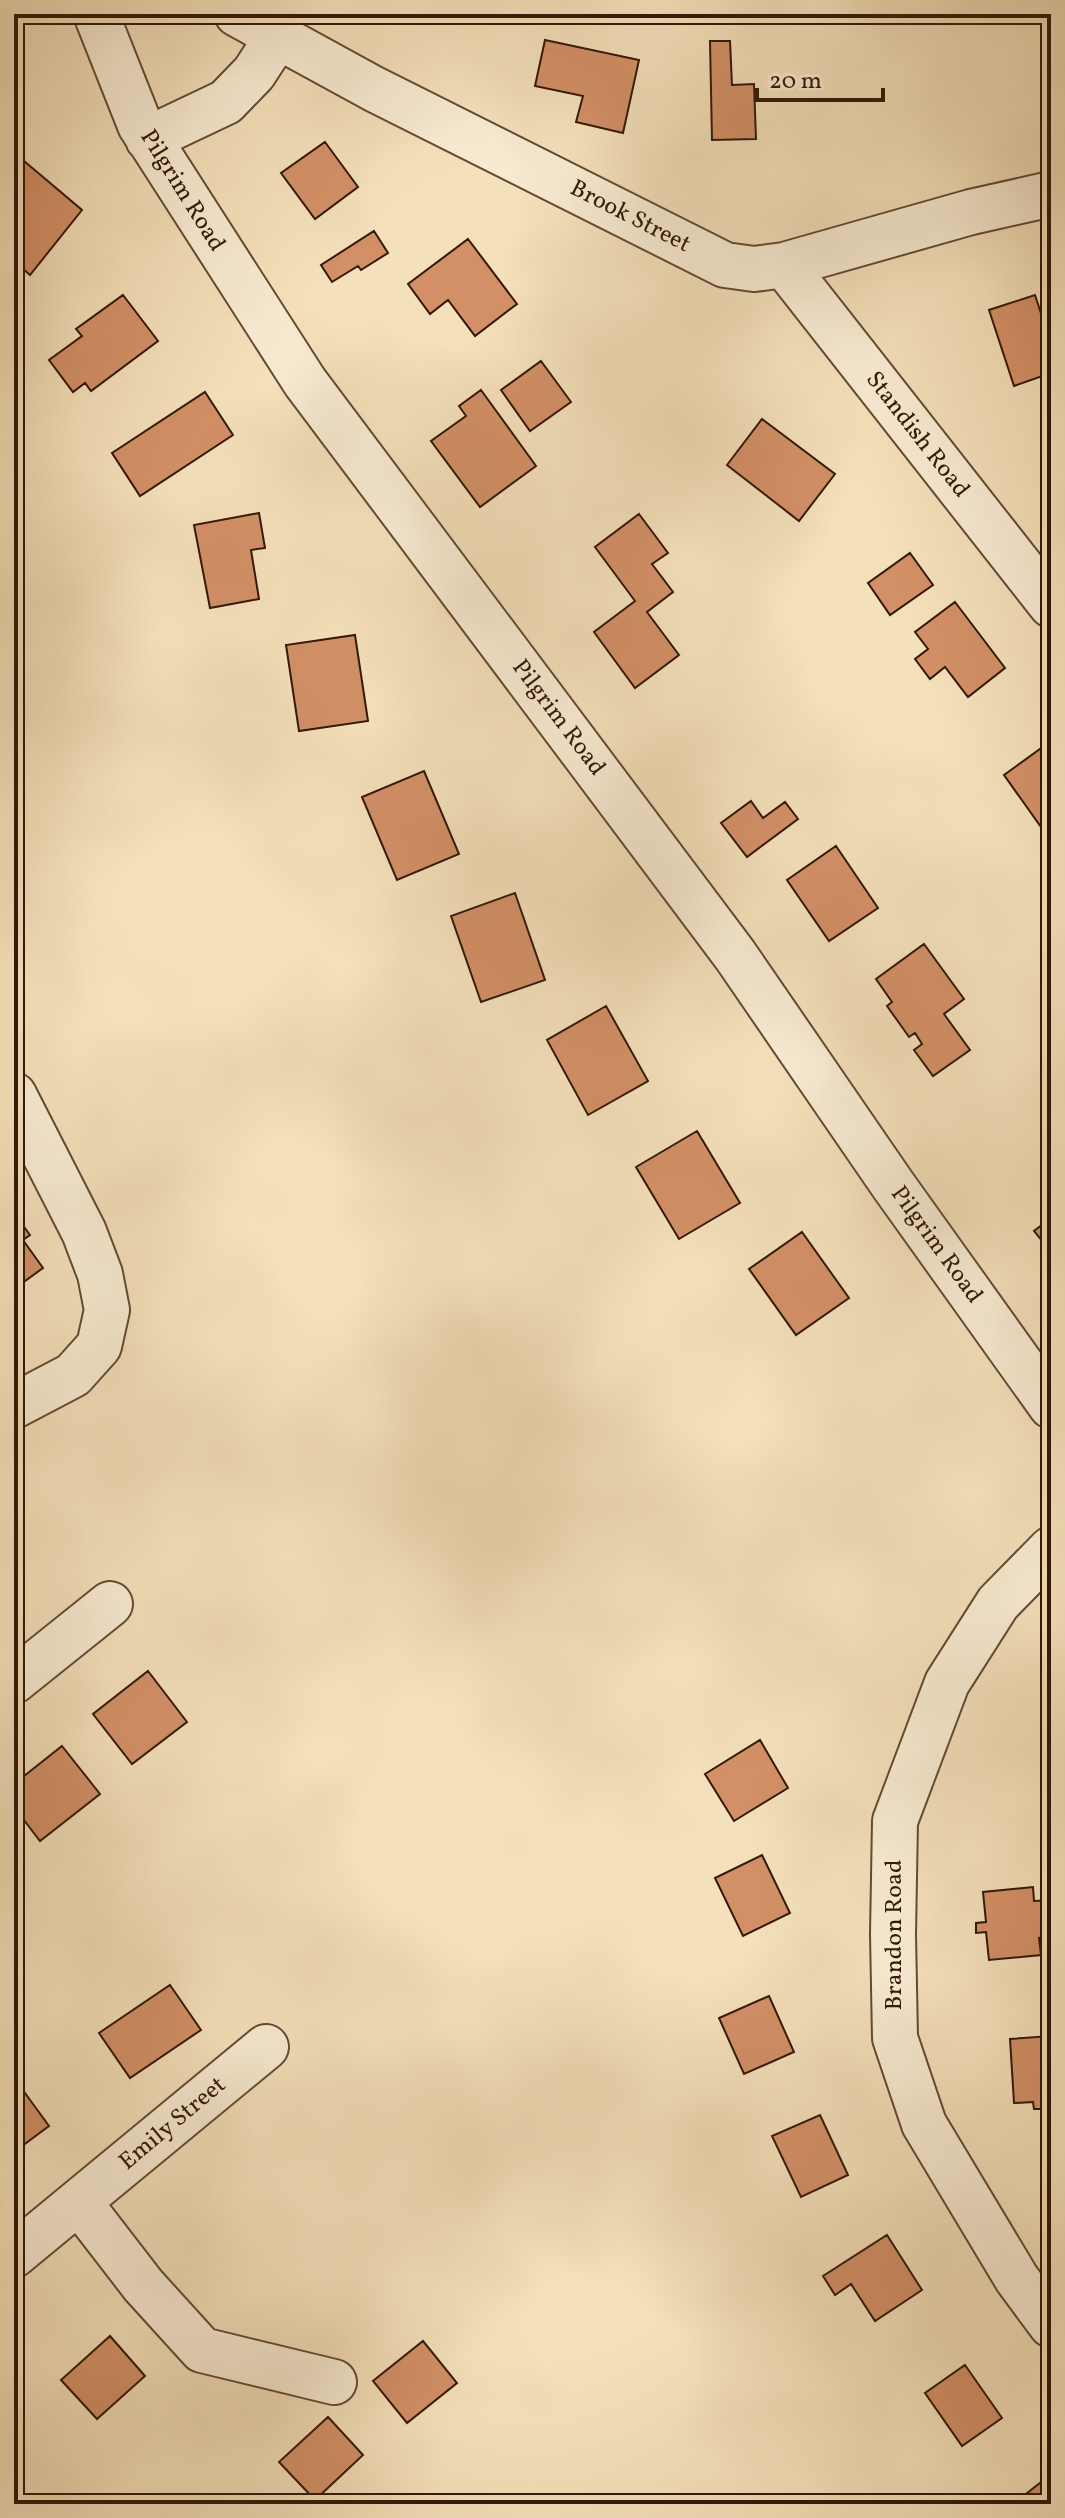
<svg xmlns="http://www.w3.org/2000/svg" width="1065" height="2518" viewBox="0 0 1065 2518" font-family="Vollkorn,serif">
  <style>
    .building { fill: #d39067; stroke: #321808; stroke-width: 2 }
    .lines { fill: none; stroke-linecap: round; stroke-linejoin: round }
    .minor-casing { stroke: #624a34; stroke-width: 48 }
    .minor { stroke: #f8ebd2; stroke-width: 44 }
    .labels { text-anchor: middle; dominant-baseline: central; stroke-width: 6; stroke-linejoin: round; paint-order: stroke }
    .street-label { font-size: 24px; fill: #321808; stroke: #f8ebd2 }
  </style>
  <rect width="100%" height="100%" fill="#f4e0ba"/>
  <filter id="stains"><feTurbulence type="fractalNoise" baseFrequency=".0025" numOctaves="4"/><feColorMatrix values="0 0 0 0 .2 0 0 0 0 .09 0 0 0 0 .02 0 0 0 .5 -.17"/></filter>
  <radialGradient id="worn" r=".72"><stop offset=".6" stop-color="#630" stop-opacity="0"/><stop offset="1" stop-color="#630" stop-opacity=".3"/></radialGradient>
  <path class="building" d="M545 40 639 60 623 133 576 122 583 96 535 86Z
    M710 41H730L732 85 754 84 756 139 712 140Z
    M325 142 358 187 315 219 281 173Z
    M24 161 82 210 30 275 14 261V174Z
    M374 231 388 253 361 270 358 266 332 282 321 265Z
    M468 239 517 304 475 336 448 300 430 314 408 284Z
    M123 295 158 341 91 391 85 383 73 392 49 360 82 336 76 329Z
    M1035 295 1051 344V373L1014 386 989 310Z
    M541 361 571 402 530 431 501 390Z
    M481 390 536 466 480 507 431 441 466 416 459 406Z
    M205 392 233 435 140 496 112 453Z
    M762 419 835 474 799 521 727 465Z
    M259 513 265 548 251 550 259 599 210 608 194 525Z
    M639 514 668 553 652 564 673 592 647 612 679 655 635 688 594 632 635 601 595 547Z
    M910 553 933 585 890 615 868 583Z
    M955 602 1005 668 968 697 945 667 930 679 915 659 928 649 915 632Z
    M355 635 368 721 299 731 286 645Z
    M1051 741V841L1004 775Z
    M424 771 459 854 397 880 362 797Z
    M751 801 763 818 785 802 798 819 747 857 721 823Z
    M836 846 878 908 829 941 787 880Z
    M515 893 545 980 481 1002 451 916Z
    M924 944 964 999 944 1014 970 1050 933 1076 914 1050 922 1044 915 1033 909 1037 887 1006 892 1002 876 979Z
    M606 1006 648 1081 588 1115 547 1040Z
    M697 1131 740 1203 679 1239 636 1167Z
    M14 1213 30 1235 23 1240 43 1268 14 1289Z
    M1051 1218V1252L1034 1231Z
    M802 1232 849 1298 796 1335 749 1269Z
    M148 1671 187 1722 132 1764 93 1714Z
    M760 1740 788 1788 734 1821 705 1774Z
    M62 1746 100 1794 40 1841 14 1807V1784Z
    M762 1855 790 1913 743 1936 715 1878Z
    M1033 1887 1034 1901 1051 1900V1937L1039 1938 1041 1955 989 1960 986 1932 976 1933V1923L986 1922 983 1892Z
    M170 1985 201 2030 130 2078 99 2033Z
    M769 1996 794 2052 744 2074 719 2018Z
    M1051 2036V2100H1043V2109H1034L1033 2102 1014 2103 1010 2039Z
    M17 2082 49 2126 14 2152V2084Z
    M820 2115 848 2175 801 2197 772 2136Z
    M887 2235 922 2290 875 2321 851 2284 835 2295 823 2276Z
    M110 2336 145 2376 97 2419 61 2380Z
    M423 2341 457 2383 407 2423 373 2381Z
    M965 2365 1002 2418 962 2446 925 2393Z
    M328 2417 363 2455 315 2500 279 2462Z
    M1045 2479 1051 2487V2504H1013Z"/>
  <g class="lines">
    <g class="minor-casing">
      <path id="minor" d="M96 14 140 125 305 382 735 955 893 1185 1051 1406
        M237 14 374 89 725 265 754 269 784 265 971 212 1051 194
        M148 139 226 102 254 73 278 36
        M784 265 1051 605
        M14 1095 84 1232 100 1274 107 1310 99 1346 73 1375 14 1406
        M1051 1549 998 1603 947 1683 895 1821 893 1934 895 2038 924 2124 1017 2279 1051 2325
        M14 1681 110 1604
        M79 2202 143 2285 202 2350 334 2382
        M14 2255 266 2047"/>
    </g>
    <use href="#minor" class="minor"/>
  </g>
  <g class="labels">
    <g class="street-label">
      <text transform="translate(182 191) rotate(58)">Pilgrim Road</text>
      <text transform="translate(630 217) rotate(27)">Brook Street</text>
      <text transform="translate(917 435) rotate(52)">Standish Road</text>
      <text transform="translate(558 718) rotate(53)">Pilgrim Road</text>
      <text transform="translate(936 1245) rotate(54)">Pilgrim Road</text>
      <text transform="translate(895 1935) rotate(-90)">Brandon Road</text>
      <text transform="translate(173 2124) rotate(-40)">Emily Street</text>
    </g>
  </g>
  <rect width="1065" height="2518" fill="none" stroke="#f4e0ba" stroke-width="48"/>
  <rect x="16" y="16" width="1033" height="2486" fill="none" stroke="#321808" stroke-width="4"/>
  <rect x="24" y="24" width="1017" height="2470" fill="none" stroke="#321808" stroke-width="2"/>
  <path d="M757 88v12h126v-12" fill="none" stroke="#321808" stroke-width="4"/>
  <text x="769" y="88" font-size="24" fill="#321808" stroke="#f8ebd2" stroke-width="6" paint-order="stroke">20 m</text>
  <rect width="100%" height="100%" filter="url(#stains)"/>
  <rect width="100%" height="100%" fill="url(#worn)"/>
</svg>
